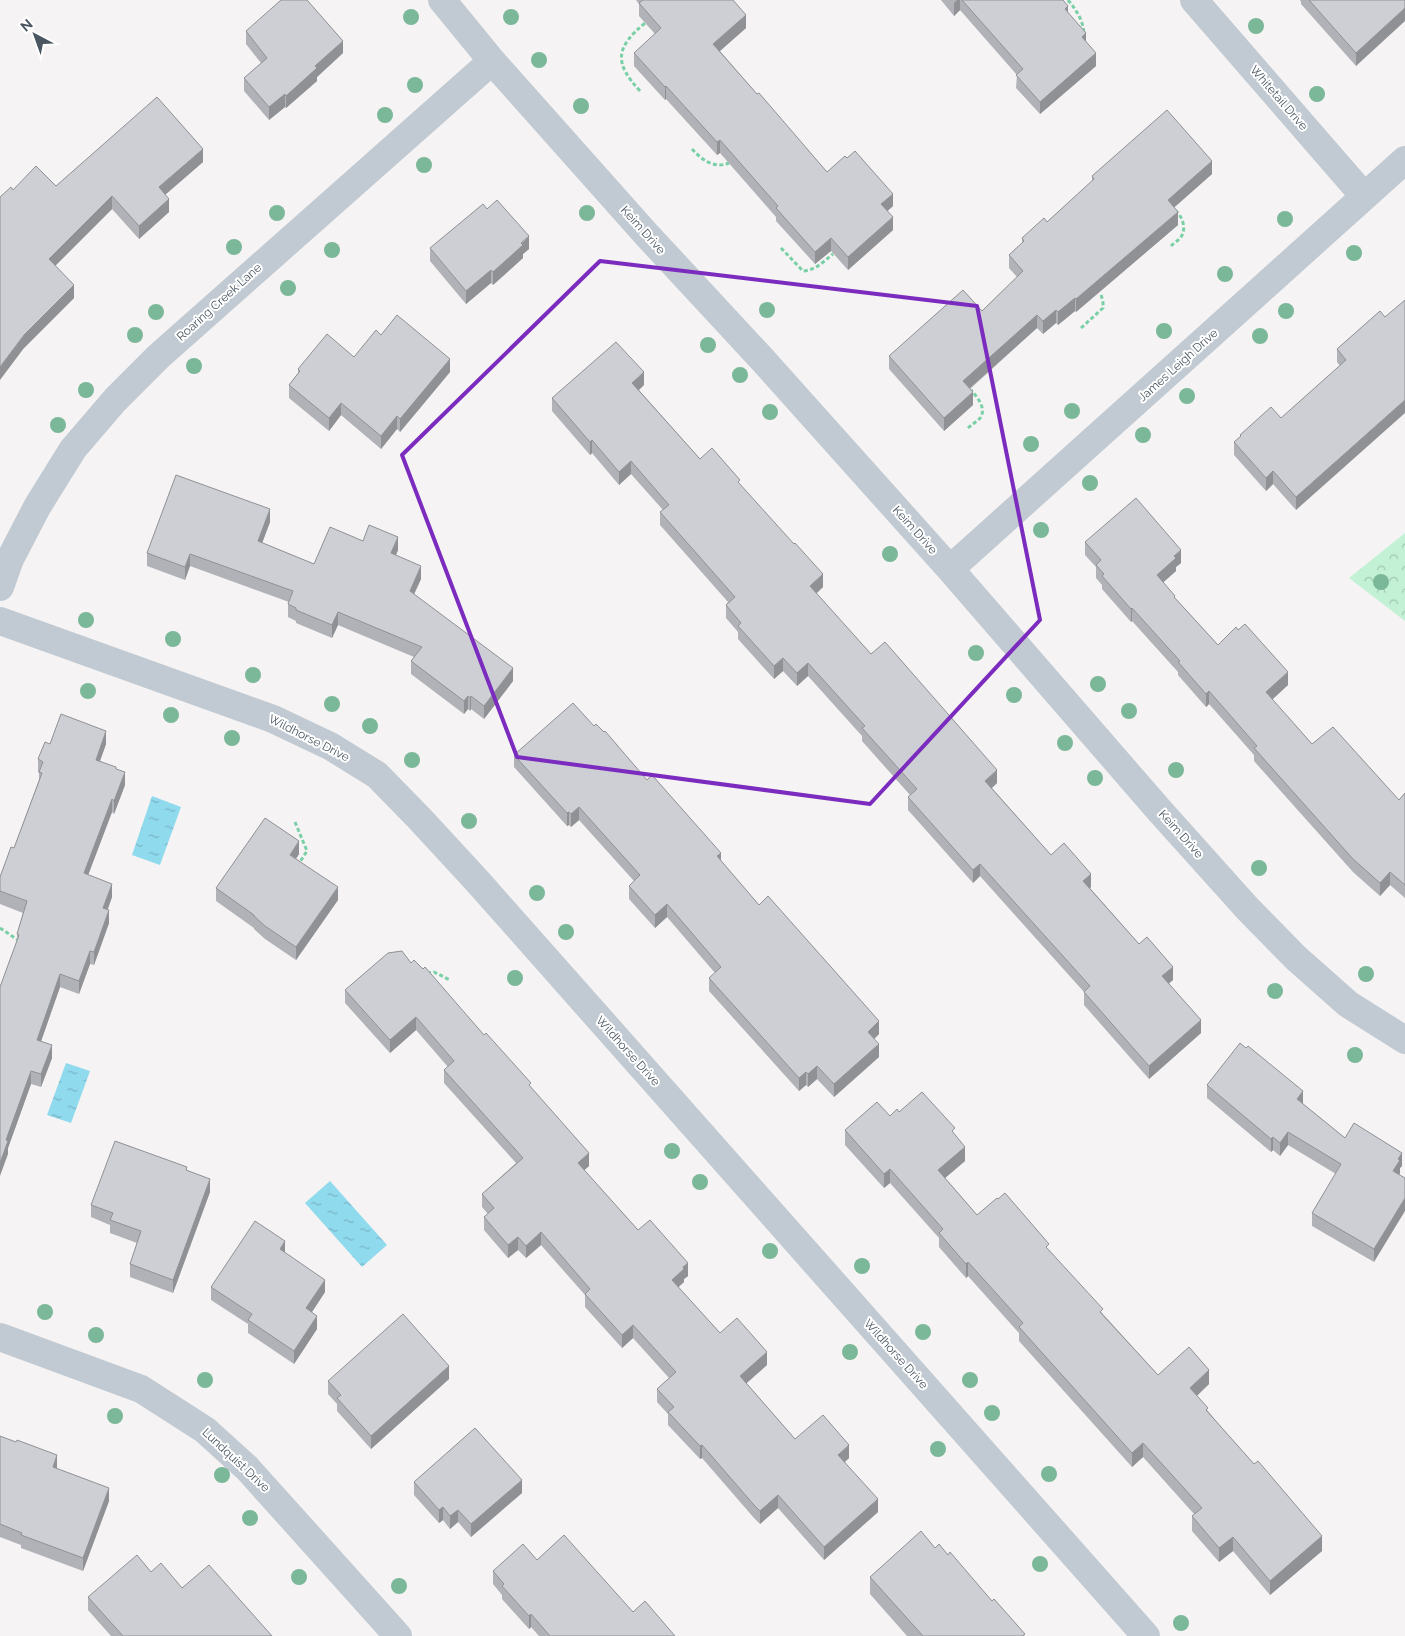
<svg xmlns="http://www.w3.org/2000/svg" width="1405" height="1636" viewBox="0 0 1405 1636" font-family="Raleway,sans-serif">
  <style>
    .park { fill: url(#park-crowns) }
    .water { fill: url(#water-ripples) }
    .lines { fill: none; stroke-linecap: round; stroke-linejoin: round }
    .path { stroke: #7ad0a6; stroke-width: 3; stroke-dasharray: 4 2.5; stroke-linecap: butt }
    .minor { stroke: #c1cad2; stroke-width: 28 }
    .tree { fill: #7bb799 }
    .wall { fill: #b0b2b7 }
    .shaded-wall { fill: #909195 }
    .building { fill: #cdcfd5; stroke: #909195 }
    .marked { fill: none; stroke: #7b2cbf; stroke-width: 4; stroke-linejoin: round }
    .labels { text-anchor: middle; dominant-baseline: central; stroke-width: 4; stroke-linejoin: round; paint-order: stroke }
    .street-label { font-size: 12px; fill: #4a5661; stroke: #fff }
  </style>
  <defs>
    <pattern id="park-crowns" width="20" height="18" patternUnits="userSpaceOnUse" patternTransform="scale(1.25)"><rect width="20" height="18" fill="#c3f1d5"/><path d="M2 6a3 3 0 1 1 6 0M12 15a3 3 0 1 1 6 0" fill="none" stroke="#a0c6b0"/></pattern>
    <pattern id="water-ripples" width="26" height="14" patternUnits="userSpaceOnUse" patternTransform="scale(1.25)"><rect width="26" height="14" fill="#90daee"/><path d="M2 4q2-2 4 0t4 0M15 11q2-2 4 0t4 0" fill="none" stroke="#78b4c4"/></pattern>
  </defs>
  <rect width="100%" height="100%" fill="#f5f3f3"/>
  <path class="park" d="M1405 533V621L1349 578Z"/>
  <path class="water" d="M152 796 181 807 160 865 132 855Z
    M66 1063 90 1071 71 1123 47 1115Z
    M330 1181 387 1245 362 1267 305 1203Z"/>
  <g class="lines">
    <path class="path" d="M1068 0C1077 11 1083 20 1084 34
      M640 91C614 63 615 48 645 23
      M692 149C702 160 714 169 729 163
      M1171 246C1174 243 1179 240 1181 237 1187 228 1182 216 1175 210
      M781 248 803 271C816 270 823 262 833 254
      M1081 328 1103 308V301L1101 295
      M968 428C971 425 978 421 981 417 986 407 977 397 971 390
      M295 822 307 851 298 865
      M0 928 18 940
      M427 973 434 972 450 980"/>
    <path class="minor" d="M442 0 492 61 646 234 761 358 950 569 1159 810 1247 908 1296 958 1348 1004 1405 1040
      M1194 0 1364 196
      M950 569 1405 160
      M0 587 10 559 37 507 73 449 115 400 159 356 492 61
      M0 621 273 719 330 746 377 775 420 819 479 883 1146 1636
      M0 1337 141 1389 205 1430 247 1468 398 1636"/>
  </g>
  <g class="tree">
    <circle cx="411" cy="17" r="8"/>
    <circle cx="511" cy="17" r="8"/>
    <circle cx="1256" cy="26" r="8"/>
    <circle cx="539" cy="60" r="8"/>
    <circle cx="415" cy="85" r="8"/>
    <circle cx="1317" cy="94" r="8"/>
    <circle cx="581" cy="106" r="8"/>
    <circle cx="385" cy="115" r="8"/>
    <circle cx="424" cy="165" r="8"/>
    <circle cx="277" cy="213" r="8"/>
    <circle cx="587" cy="213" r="8"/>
    <circle cx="1285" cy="219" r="8"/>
    <circle cx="234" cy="247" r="8"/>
    <circle cx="332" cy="250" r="8"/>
    <circle cx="1354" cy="253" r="8"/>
    <circle cx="1225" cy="274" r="8"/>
    <circle cx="288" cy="288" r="8"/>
    <circle cx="767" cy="310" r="8"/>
    <circle cx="1286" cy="311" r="8"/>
    <circle cx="156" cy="312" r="8"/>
    <circle cx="1164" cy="331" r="8"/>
    <circle cx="135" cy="335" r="8"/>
    <circle cx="1260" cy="336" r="8"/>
    <circle cx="708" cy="345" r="8"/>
    <circle cx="194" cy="366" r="8"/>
    <circle cx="740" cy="375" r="8"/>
    <circle cx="86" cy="390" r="8"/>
    <circle cx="1187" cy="396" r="8"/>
    <circle cx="1072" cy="411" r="8"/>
    <circle cx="770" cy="412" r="8"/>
    <circle cx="58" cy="425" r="8"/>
    <circle cx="1143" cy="435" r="8"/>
    <circle cx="1031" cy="444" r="8"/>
    <circle cx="1090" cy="483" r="8"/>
    <circle cx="1041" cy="530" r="8"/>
    <circle cx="890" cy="554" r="8"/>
    <circle cx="1381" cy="582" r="8"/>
    <circle cx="86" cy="620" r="8"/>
    <circle cx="173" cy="639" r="8"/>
    <circle cx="976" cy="653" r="8"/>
    <circle cx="253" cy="675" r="8"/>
    <circle cx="1098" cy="684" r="8"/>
    <circle cx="88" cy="691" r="8"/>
    <circle cx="1014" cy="695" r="8"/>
    <circle cx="332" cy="704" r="8"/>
    <circle cx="1129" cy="711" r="8"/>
    <circle cx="171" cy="715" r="8"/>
    <circle cx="370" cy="726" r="8"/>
    <circle cx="232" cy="738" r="8"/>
    <circle cx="1065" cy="743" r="8"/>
    <circle cx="412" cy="760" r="8"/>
    <circle cx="1176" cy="770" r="8"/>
    <circle cx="1095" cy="778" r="8"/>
    <circle cx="469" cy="821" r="8"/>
    <circle cx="1259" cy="868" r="8"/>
    <circle cx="537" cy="893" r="8"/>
    <circle cx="566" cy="932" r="8"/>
    <circle cx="1366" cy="974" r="8"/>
    <circle cx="515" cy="978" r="8"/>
    <circle cx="1275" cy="991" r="8"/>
    <circle cx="1355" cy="1055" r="8"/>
    <circle cx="672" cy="1151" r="8"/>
    <circle cx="700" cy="1182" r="8"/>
    <circle cx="770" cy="1251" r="8"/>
    <circle cx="862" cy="1266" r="8"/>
    <circle cx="45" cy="1312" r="8"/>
    <circle cx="923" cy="1332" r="8"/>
    <circle cx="96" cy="1335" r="8"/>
    <circle cx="850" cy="1352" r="8"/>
    <circle cx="205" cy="1380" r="8"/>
    <circle cx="970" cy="1380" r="8"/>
    <circle cx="992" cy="1413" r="8"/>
    <circle cx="115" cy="1416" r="8"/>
    <circle cx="938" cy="1449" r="8"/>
    <circle cx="1049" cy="1474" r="8"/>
    <circle cx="222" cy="1475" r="8"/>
    <circle cx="250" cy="1518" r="8"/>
    <circle cx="1040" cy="1564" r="8"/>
    <circle cx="299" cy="1577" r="8"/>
    <circle cx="399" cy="1586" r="8"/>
    <circle cx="1181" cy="1623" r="8"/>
  </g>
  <path class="wall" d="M636 0H733L746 28 720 51 757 94 827 172 893 206 887 211 893 230 848 270 831 251 815 264 776 221V217L720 153 717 155 666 99 665 100 634 66V53L655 34 639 16V4Z
    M941 0H1063L1068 13 1086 41 1096 66 1040 114 1016 88 1017 75 960 10 954 16Z
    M1300 0H1405L1356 66 1301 4V2Z
    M246 31 343 53 317 77V81L286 108 285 107 269 120 244 91V78L261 63 246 44Z
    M203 162 165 195 169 212 139 239 112 209 55 266 74 298 24 348 13 190 56 186Z
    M1212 174 1174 207 1178 225 1076 312 1075 311 1058 325 1056 323 1043 334 1037 328 970 389 973 405 944 431 889 369V356L982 311 1017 277 1009 268V255L1022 243V238L1047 222 1092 182V176Z
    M487 209 529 249 523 254V258L493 285 491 283 466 304 430 261V248Z
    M1380 311 1296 510 1273 484 1266 491 1234 455V442L1240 437V435L1281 418 1340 366 1337 362V349Z
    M381 335 450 372 400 432 397 429 381 449 341 415 329 431 289 398V385L298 373V369L354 357Z
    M644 385 639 390 700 459 740 485 823 587 816 594 871 654 997 783 992 788 1051 855 1091 887 1090 888 1139 944 1173 980 1169 983 1201 1033 1149 1079 1084 1005V992L980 876 973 883 908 810V797L910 795 862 741V736L808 676 797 686 783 671 774 679 738 639V632L726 618V605L728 602 660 525V512L663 510 631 474 619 485 592 453 590 455 552 411V398Z
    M270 522 262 543 314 564 363 541 398 550 396 555 421 579 414 594 513 681 484 719 471 709 470 711 468 709 464 714 411 674V661L414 657 338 625 332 638 296 623V621L288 617V604L289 602 190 566 185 580 147 566V553Z
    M1085 542 1181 563 1176 567V571L1163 582 1175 598 1218 645 1288 685 1272 700 1312 744 1399 800 1405 793V898L1390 885 1380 896 1353 872 1254 761V755L1209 704 1206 707 1178 675V672L1132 621 1131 622 1102 589V585L1096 578V567L1085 555Z
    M594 726 647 780 721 861 759 905 879 1034 874 1039 879 1057 834 1097 817 1079 808 1087 806 1085 799 1091 709 991V978L715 973 667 917 655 928 629 899V886L634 881 579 820 571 827 569 825 567 826 514 767V755Z
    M50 744H106L100 761 116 769 125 785 114 814 112 812 88 875 112 897 108 909 109 923 94 965 90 964 79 994 60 987 41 1041 52 1058 41 1087 31 1084 8 1148V1154L0 987 17 941V934L23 913 0 904V877L14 848 39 780V773L38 772V759Z
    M299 854 296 859 338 900 296 960 265 939 254 929V928L216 901V888Z
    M411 963 484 1035 531 1088 589 1166 584 1170 638 1230 688 1276 684 1279V1282L678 1287 720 1333 767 1365 746 1383 795 1439 849 1458 845 1462 878 1512 824 1560 778 1508 760 1524 754 1518 702 1458 700 1459 668 1425V1414L657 1402V1389L669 1378 633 1338 622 1348 585 1307V1295L541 1245 526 1258 518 1250 508 1258 484 1230V1217L488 1214 482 1207V1194L516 1163 444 1083V1070L448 1067 416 1030 390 1053 345 1003V990Z
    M1207 1085 1303 1104 1345 1138 1402 1166 1400 1168V1173L1374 1262 1312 1226V1213L1336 1174 1288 1145 1280 1156 1273 1150 1271 1152 1207 1098Z
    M899 1112 955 1135 965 1161 945 1178 977 1215 1049 1250 1103 1314 1158 1375 1209 1384 1197 1396 1208 1411 1322 1551 1270 1595 1233 1551 1219 1562 1192 1531V1516L1194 1514 1143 1457 1132 1467 1019 1341V1333L968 1276 966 1278 939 1247V1238L890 1183 884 1188 845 1145V1130L890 1116Z
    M187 1170 210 1192 173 1293 130 1277V1264L137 1243 110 1233V1225L91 1217V1205Z
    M285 1253 325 1292 312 1312 317 1329 294 1364 248 1333V1324L211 1300V1287Z
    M449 1379 371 1449 337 1411V1404L328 1394V1381Z
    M0 1436 57 1468V1469L109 1501 83 1571 21 1548V1545L0 1537Z
    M414 1482 522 1493 471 1537 458 1522 450 1529 443 1520 439 1523 414 1495Z
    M935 1548 992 1601 1025 1636H907L870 1594V1577Z
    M537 1560 633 1612 675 1636H539L531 1627 529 1629 502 1599V1595L493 1584V1571Z
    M151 1572 182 1588 272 1636H111L88 1610V1597Z"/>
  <path class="shaded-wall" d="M957 0H960V10L954 16V3Z
    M1068 6V19L1065 9Z
    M1405 8V21L1356 66V53Z
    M746 15V28L713 57V44Z
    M1086 33V46L1082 37Z
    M343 41V53L317 77V81L286 108V96L315 66Z
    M1096 53V66L1040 114V102Z
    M666 86V99L665 100V87Z
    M285 94V107L269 120V107Z
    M720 140V153L717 155V142Z
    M203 149V162L159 200V187Z
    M1212 161V174L1168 213V200Z
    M893 194V206L881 217V204Z
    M112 196V209L49 272V259Z
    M169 199V212L139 239V226Z
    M1178 212V225L1076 312V299Z
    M893 217V230L848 270V257Z
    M529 236V249L523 254V258L493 285V272Z
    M831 238V251L815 264V252Z
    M491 270V283L466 304V291Z
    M74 285V298L24 348 0 380V367L24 335Z
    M1075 298V311L1058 325V312Z
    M1056 310V323L1043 334V321Z
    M1037 315V328L963 394V381Z
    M450 359V372L400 432V419Z
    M644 372V385L632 396V383Z
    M973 392V405L944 431V418Z
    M1405 400V413L1296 510V497Z
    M341 403V415L329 431V418Z
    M397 416V429L381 449V436Z
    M592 440V453L590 455V442Z
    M631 461V474L619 485V472Z
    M1273 471V484L1266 491V478Z
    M270 509V522L258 554V541Z
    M398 537V550L391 566V553Z
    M1181 550V563L1176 567V571L1157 588V575L1174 556Z
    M190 554V566L185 580V567Z
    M421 566V579L410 603V591Z
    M823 574V587L810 599V586Z
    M1132 608V621L1131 622V609Z
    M338 612V625L332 638V625Z
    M783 658V671L774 679V666Z
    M808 663V676L797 686V673Z
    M513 668V681L484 719V706Z
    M1288 672V685L1266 705V692Z
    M1209 691V704L1206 707V694Z
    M468 696V709L464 714V701Z
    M471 696V709L470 711V698Z
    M106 731V744L96 772V760Z
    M997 770V783L985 794V781Z
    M125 772V785L114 814V801Z
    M112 799V812L84 886V873Z
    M579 807V820L571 827V814Z
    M569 812V825L567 826V813Z
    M299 841V854L290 868V855Z
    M721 853V866L717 856Z
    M980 864V876L973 883V870Z
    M1390 872V885L1380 896V883Z
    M1091 874V887L1083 894V881Z
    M112 884V897L103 921V908Z
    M338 887V900L296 960V947Z
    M667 904V917L655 928V915Z
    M109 910V923L94 965V952Z
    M90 951V964L79 994V981Z
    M1173 967V980L1162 989V976Z
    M60 974V987L37 1053V1040Z
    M416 1017V1030L390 1053V1040Z
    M1201 1020V1033L1149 1079V1066Z
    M879 1021V1034L868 1045V1032Z
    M879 1044V1057L834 1097V1084Z
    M52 1045V1058L41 1087V1074Z
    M817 1066V1079L808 1087V1074Z
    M31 1071V1084L8 1148V1154L0 1176V1163L6 1140Z
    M806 1072V1085L799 1091V1078Z
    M1303 1091V1104L1297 1099Z
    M1288 1132V1145L1280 1156V1143Z
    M1273 1137V1150L1271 1152V1139Z
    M965 1147V1161L938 1184V1170Z
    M589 1153V1166L578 1176V1163Z
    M1402 1153V1166L1400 1168V1173L1393 1184V1171L1398 1159Z
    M890 1169V1183L884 1188V1174Z
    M210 1179V1192L173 1293V1280Z
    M1405 1198V1211L1374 1262V1249Z
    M541 1232V1245L526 1258V1246Z
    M518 1237V1250L508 1258V1245Z
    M285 1241V1254L280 1249Z
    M968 1262V1276L966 1278V1264Z
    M688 1263V1276L684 1279V1282L672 1293V1280L683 1267Z
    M325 1280V1292L306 1321V1308Z
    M317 1316V1329L294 1364V1351Z
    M633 1325V1338L622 1348V1335Z
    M767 1352V1365L740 1389V1376Z
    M449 1366V1379L371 1449V1436Z
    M1209 1370V1384L1190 1402V1388Z
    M1143 1443V1457L1132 1467V1453Z
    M702 1445V1458L700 1459V1446Z
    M849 1445V1458L838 1468V1455Z
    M57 1455V1468L53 1480V1467Z
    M522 1480V1493L471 1537V1524Z
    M109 1488V1501L83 1571V1558Z
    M778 1495V1508L760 1524V1511Z
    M878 1499V1512L824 1560V1547Z
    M443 1507V1520L439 1523V1510Z
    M458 1510V1522L450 1529V1516Z
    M1322 1536V1551L1270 1595V1581Z
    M1233 1537V1551L1219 1562V1548Z
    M531 1614V1627L529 1629V1616Z"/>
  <path class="building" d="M281 0H307L343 41 315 66 317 68 286 96 285 94 269 107 244 78 267 58 246 31Z
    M643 0H733L746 15 713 44 757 94 759 93 827 172 845 156 847 158 855 151 893 194 881 204 893 217 848 257 831 238 815 252 776 208 778 206 720 140 717 142 666 86 665 87 634 53 661 28 639 3Z
    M962 0H1063L1068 6 1065 9 1086 33 1082 37 1096 53 1040 102 1016 75 1023 69Z
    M1309 0H1405V8L1356 53Z
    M157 97 203 149 159 187 169 199 139 226 112 196 49 259 74 285 24 335 0 367V197L11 187 13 190 36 166 56 186Z
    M1167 110 1212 161 1168 200 1178 212 1076 299 1075 298 1058 312 1056 310 1043 321 1037 315 963 381 973 392 944 418 889 356 963 290 982 311 1023 271 1009 255 1024 241 1022 238 1044 218 1047 222 1094 179 1092 176Z
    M497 200 529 236 521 243 523 245 493 272 491 270 466 291 430 248 483 204 487 209Z
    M1405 300V400L1296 497 1273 471 1266 478 1234 442 1241 436 1240 435 1271 407 1281 418 1346 360 1337 349 1380 311 1385 317Z
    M397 315 450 359 400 419 397 416 381 436 341 403 329 418 289 385 300 371 298 369 327 334 354 357 376 330 381 335Z
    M616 342 644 372 632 383 700 459 712 448 740 480 738 482 794 544 795 543 823 574 810 586 871 654 885 642 997 770 985 781 1051 855 1064 843 1091 874 1083 881 1139 944 1147 937 1173 967 1162 976 1201 1020 1149 1066 1084 992 1090 986 980 864 973 870 908 797 917 789 862 728 865 726 808 663 797 673 783 658 774 666 738 626 741 623 726 605 735 597 660 512 669 505 631 461 619 472 592 440 590 442 552 398Z
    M176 475 270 509 258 541 314 564 330 527 363 541 369 525 398 537 391 553 421 566 410 591 513 668 484 706 471 696 470 698 468 696 464 701 411 661 422 647 338 612 332 625 296 610V608L288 604 293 591 190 554 185 567 147 553Z
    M1136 498 1181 550 1174 556 1176 558 1157 575 1175 596 1174 597 1218 645 1236 627 1238 630 1245 624 1288 672 1266 692 1312 744 1333 727 1399 800 1405 793V885L1390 872 1380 883 1353 859 1254 748 1257 746 1209 691 1206 694 1178 662 1180 661 1132 608 1131 609 1102 576 1104 574 1096 565 1101 560 1085 542Z
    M573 703 594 726 596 724 604 732 605 731 647 780 652 775 721 853 717 856 759 905 768 896 879 1021 868 1032 879 1044 834 1084 817 1066 808 1074 806 1072 799 1078 709 978 721 967 667 904 655 915 629 886 640 875 579 807 571 814 569 812 567 813 514 755Z
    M61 714 106 731 96 760 116 767V769L125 772 114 801 112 799 84 873 112 884 103 908 109 910 94 952 90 951 79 981 60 974 37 1040 52 1045 41 1074 31 1071 6 1140 8 1141 0 1163V987L19 935 17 934 27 901 0 891V877L11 847 14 848 42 773 39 772 43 762 38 759 45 742 50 744Z
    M265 818 299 841 290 855 338 887 296 947 265 926 254 916V915L216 888Z
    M402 951 411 963 414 960 423 969 425 967 484 1035 486 1033 531 1083 529 1085 589 1153 578 1163 638 1230 650 1220 688 1263 683 1267 684 1269 672 1280 720 1333 737 1318 767 1352 740 1376 795 1439 823 1415 849 1445 838 1455 878 1499 824 1547 778 1495 760 1511 754 1505 702 1445 700 1446 668 1412 674 1407 657 1389 676 1372 633 1325 622 1335 585 1294 590 1289 541 1232 526 1246 518 1237 508 1245 484 1217 494 1208 482 1194 523 1158 444 1070 454 1061 416 1017 390 1040 345 990 388 953Z
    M1240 1043 1246 1048 1248 1046 1303 1091 1297 1099 1345 1138 1354 1123 1402 1153 1398 1159 1400 1160 1393 1171 1405 1178V1198L1374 1249 1312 1213 1341 1164 1288 1132 1280 1143 1273 1137 1271 1139 1207 1085Z
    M922 1092 955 1128 952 1131 965 1147 938 1170 977 1215 997 1198 998 1199 1005 1193 1049 1244 1046 1247 1103 1309 1100 1312 1158 1375 1189 1347 1209 1370 1190 1388 1208 1408 1206 1410 1254 1464 1258 1461 1322 1536 1270 1581 1233 1537 1219 1548 1192 1516 1202 1508 1143 1443 1132 1453 1019 1327 1023 1323 968 1262 966 1264 939 1233 943 1229 890 1169 884 1174 845 1130 877 1102 890 1116 897 1109 899 1112Z
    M115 1141 187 1167 186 1170 210 1179 173 1280 130 1264 141 1231 110 1220 113 1213 91 1205Z
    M255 1221 285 1241 280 1249 325 1280 306 1308 317 1316 294 1351 248 1320 252 1314 211 1287Z
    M403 1314 449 1366 371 1436 337 1398 341 1395 328 1381Z
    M475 1428 522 1480 471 1524 458 1510 450 1516 443 1507 439 1510 414 1482Z
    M0 1436 16 1442 17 1440 57 1455 53 1467 109 1488 83 1558 21 1535 22 1533 0 1524Z
    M921 1531 935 1548 939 1544 948 1555 950 1552 992 1601 994 1599 1025 1634 1022 1636H923L870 1577Z
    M564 1535 633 1612 645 1601 675 1636H550L531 1614 529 1616 502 1586 504 1584 493 1571 523 1544 537 1560Z
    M137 1555 151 1572 161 1563 182 1588 209 1565 272 1636H123L88 1597Z"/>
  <path class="marked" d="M600 261 977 306 1040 620 870 804 517 757 402 455Z"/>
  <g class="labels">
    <g class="street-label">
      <text transform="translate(1279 98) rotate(49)">Whitetail Drive</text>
      <text transform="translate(643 230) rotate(48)">Keim Drive</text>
      <text transform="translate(219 302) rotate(-42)">Roaring Creek Lane</text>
      <text transform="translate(1178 365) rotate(-42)">James Leigh Drive</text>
      <text transform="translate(915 530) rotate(48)">Keim Drive</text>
      <text transform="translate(309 738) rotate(27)">Wildhorse Drive</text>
      <text transform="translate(1181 834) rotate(48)">Keim Drive</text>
      <text transform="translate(628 1051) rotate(48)">Wildhorse Drive</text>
      <text transform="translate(896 1354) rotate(48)">Wildhorse Drive</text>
      <text transform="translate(236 1460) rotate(43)">Lundquist Drive</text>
    </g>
  </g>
  <g transform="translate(35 35) rotate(319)" stroke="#ffffff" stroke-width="4" paint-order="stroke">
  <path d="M0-4L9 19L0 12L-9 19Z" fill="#4a5661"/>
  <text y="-8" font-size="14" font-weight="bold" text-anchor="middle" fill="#4a5661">N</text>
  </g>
</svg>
